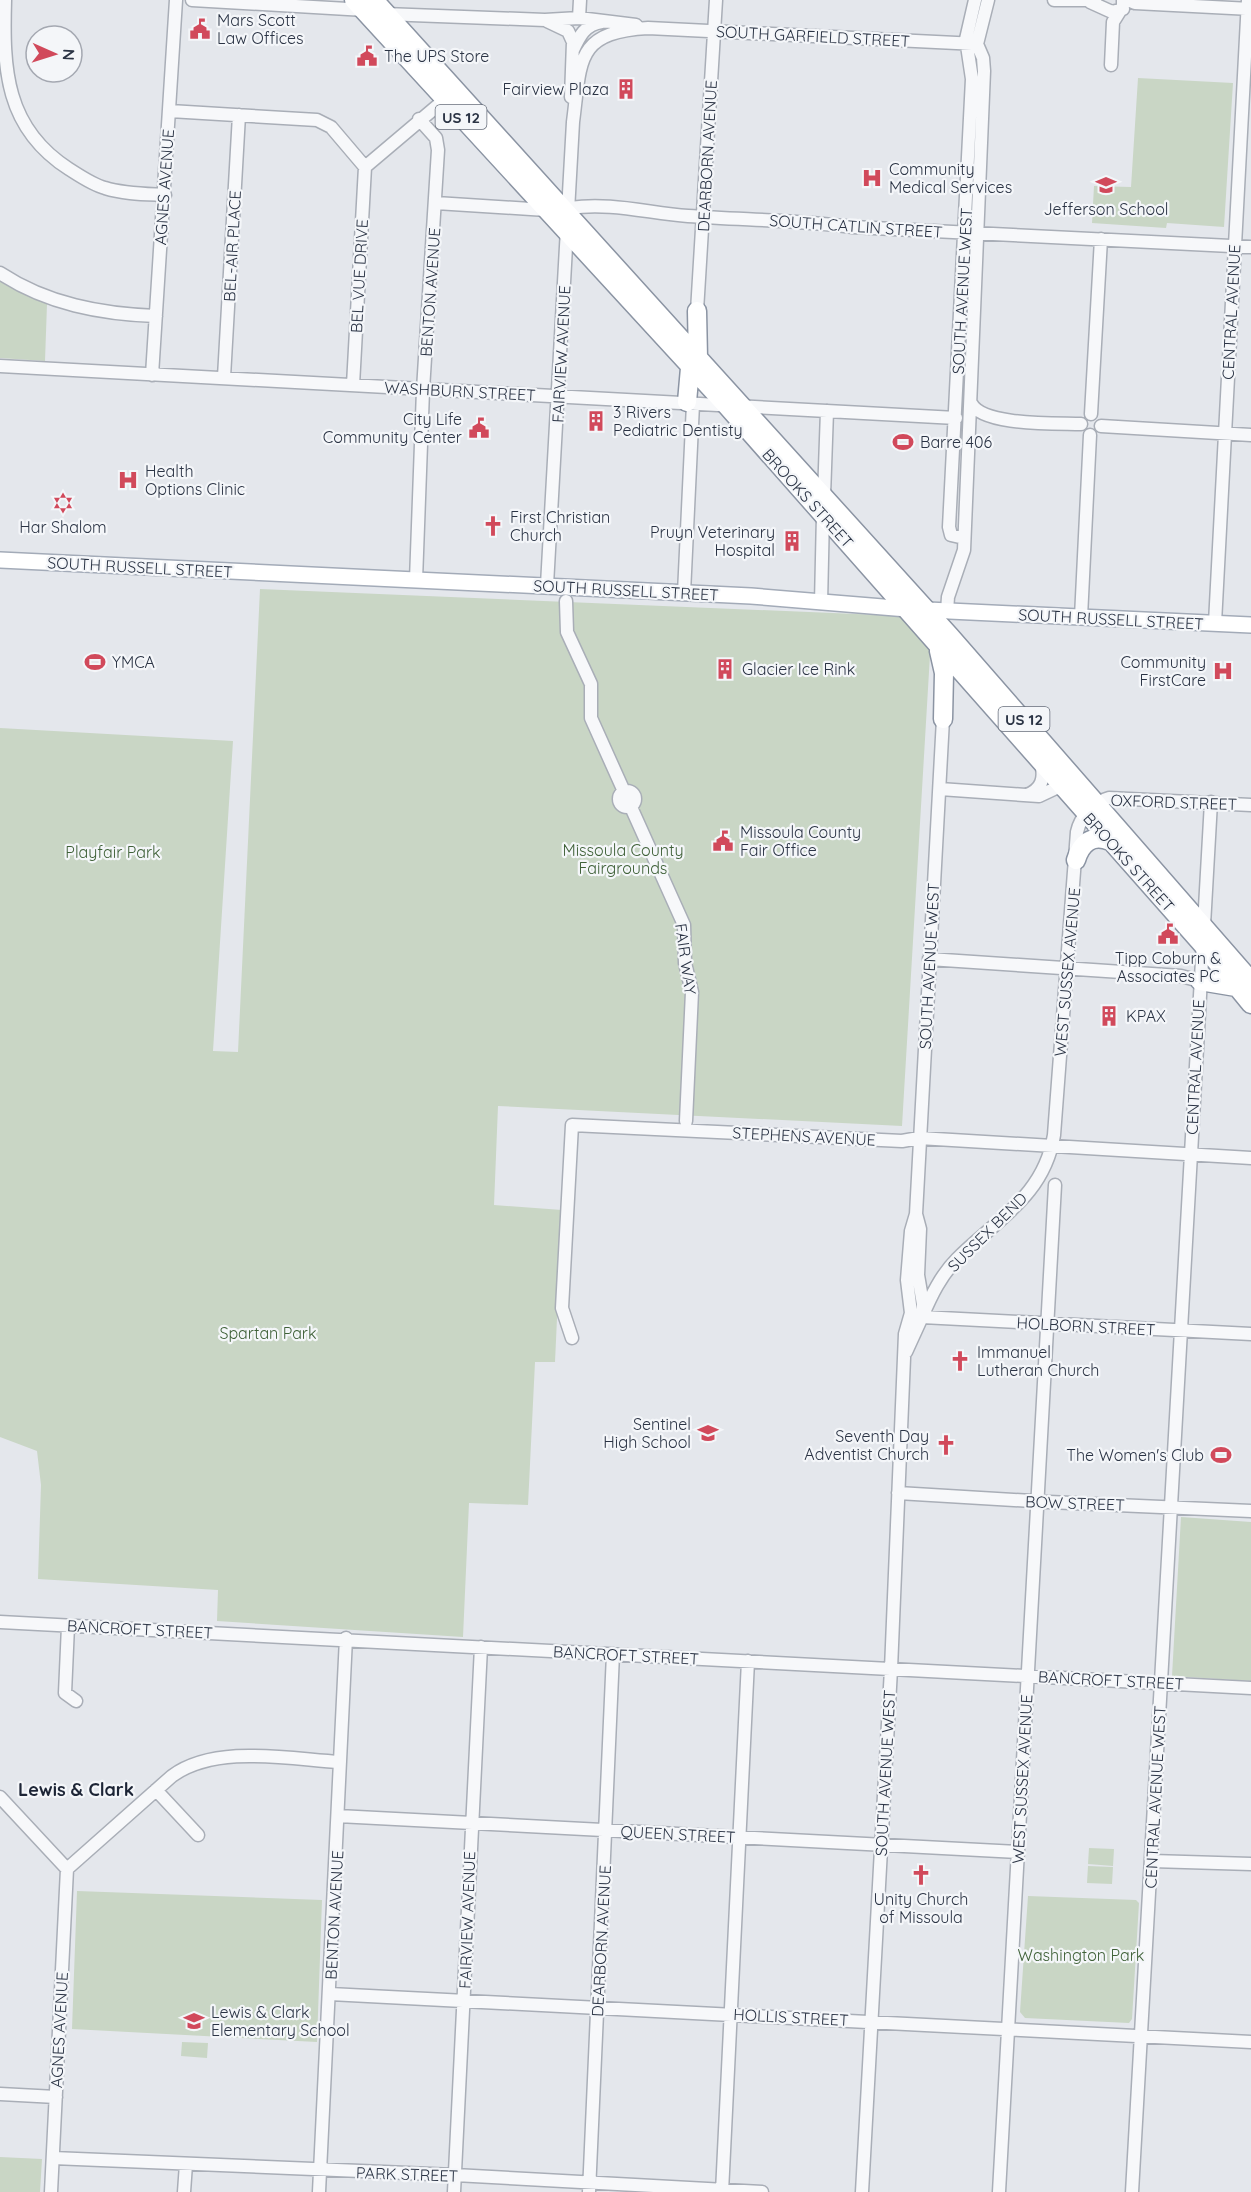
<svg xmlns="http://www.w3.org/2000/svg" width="1251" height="2192" viewBox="0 0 1251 2192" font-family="Quicksand,sans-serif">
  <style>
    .green { fill: #c9d6c5 }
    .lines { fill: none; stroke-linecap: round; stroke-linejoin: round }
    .minor-casing { stroke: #a9aeb7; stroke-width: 15 }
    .major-casing { stroke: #a3abb8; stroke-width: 18 }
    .highway-casing { stroke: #8b94a3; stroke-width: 21 }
    .minor { stroke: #f7f8fa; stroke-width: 12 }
    .major { stroke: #fff; stroke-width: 15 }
    .highway { stroke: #fff; stroke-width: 18 }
    .labels { text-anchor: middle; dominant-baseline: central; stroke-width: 4.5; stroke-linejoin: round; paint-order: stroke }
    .shield { fill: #f4f6f9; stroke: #676e7b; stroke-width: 1.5 }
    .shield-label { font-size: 15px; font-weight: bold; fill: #2b3445 }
    .poi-label { font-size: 16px; fill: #2b3445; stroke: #f4f6f9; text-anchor: start }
    .street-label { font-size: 16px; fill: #2b3445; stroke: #f4f6f9 }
    .park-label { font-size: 16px; fill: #3f6138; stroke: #f4f6f9 }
    .neighbourhood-label { font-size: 18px; font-weight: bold; fill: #1d2536; stroke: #f4f6f9 }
  </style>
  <rect width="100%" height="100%" fill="#e4e7ec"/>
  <path class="green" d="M1138 78 1233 83 1224 227 1167 223 1166 228 1092 223 1094 186 1131 187Z
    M0 281 47 304 45 361 0 358Z
    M260 589 903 616 927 642 930 655 902 1126 498 1106 494 1205 562 1210 555 1362H535L528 1505 469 1503 463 1637 217 1621 218 1590 38 1579 41 1485 37 1451 0 1437V728L233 741 213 1051 238 1052Z
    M1181 1517 1251 1522V1681L1172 1676Z
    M1089 1848 1114 1849 1113 1866 1088 1864Z
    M1088 1866 1113 1867 1112 1884 1087 1883Z
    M77 1891 322 1900 317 2042 72 2029Z
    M1028 1896 1136 1900 1139 1903 1132 2019 1129 2023 1025 2018 1020 2012Z
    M182 2042 208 2043 207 2058 181 2056Z
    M0 2157 42 2159 40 2192H0Z"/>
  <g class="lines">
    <g class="minor-casing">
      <path id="minor" d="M5 0C3 69 5 128 69 169 80 176 93 185 105 188 124 194 146 194 165 195
        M192 0 365 10
        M1054 0H1095
        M1128 0 1135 3 1251 9
        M1090 2 1112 12 1123 9
        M385 14 545 20 579 18 636 25
        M579 18 580 0
        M547 21 568 31 573 42 571 97
        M573 50C579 37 585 24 602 22
        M1111 65 1113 22 1123 6V0
        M170 111 317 120 331 127 365 167 353 385
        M365 167 449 96
        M436 203 546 210
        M570 208C610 202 648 213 688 216 743 220 798 220 853 227L1251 247
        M0 273C47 304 101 314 156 316
        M697 311 716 0
        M0 366 956 418
        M152 375 176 0
        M224 377 239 115
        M971 403C982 426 1056 423 1081 424
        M1091 414 1101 239
        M1101 426 1251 435
        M824 496 827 411
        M964 538 951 535 949 527 972 79 966 39 975 0
        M416 580 423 390 438 150 436 138 419 119
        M547 585 573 122C581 61 575 32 648 28L977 44
        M684 593 693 404
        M566 601 567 632 591 684V718L684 925 685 963 692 992 686 1121
        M821 603 823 514
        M947 611 948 597 964 550 984 71 983 58 977 44 988 0
        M1081 617 1090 435
        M1215 623 1248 0
        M940 789 1039 796 1056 788 1065 789
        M619 799a8 8 0 1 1 16 0a8 8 0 1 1-16 0Z
        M1027 795C1042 789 1045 778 1041 763
        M929 959 1181 976 1200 981
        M922 1317C931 1296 941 1275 957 1259 997 1219 1044 1196 1054 1135L1077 832C1080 817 1094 802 1109 798L1251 805
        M922 1317 1251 1334
        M572 1338 562 1308 572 1125 902 1141 919 1138 1251 1158
        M906 1352 922 1317 923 1304 918 1275 920 1229 916 1214
        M898 1493 1049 1502 1251 1511
        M0 1622 1251 1688
        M68 1626 65 1693 76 1701
        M156 1790 198 1835
        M0 1797 67 1869
        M338 1816 1018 1852
        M1152 1861 1251 1864
        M67 1869 172 1776C216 1744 288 1759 340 1762
        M330 1994 1251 2042
        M0 2094 56 2097
        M53 2158 455 2175 762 2192
        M51 2192 67 1869
        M184 2192 186 2164
        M319 2192 346 1638
        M454 2192 481 1647
        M589 2192 613 1654
        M722 2192 748 1661
        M862 2192 891 1669 905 1334 911 1313 907 1280 911 1231 916 1214 943 719
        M999 2192 1055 1185
        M1132 2192 1211 802"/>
    </g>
    <g class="major-casing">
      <path id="major" d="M0 560 751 596 907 609 1251 625"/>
    </g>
    <g class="highway-casing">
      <path id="highway" d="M354 0 726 405 1202 944 1251 1004
        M374 0 950 636 1251 981
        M697 311 698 358
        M687 402 690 368
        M939 651 944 673 943 719
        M1076 860C1081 843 1092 834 1110 841
        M1200 981 1236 987"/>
    </g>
    <use href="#minor" class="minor"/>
    <use href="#major" class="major"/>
    <use href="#highway" class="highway"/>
  </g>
  <defs>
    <g id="civic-bare" transform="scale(1.62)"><path d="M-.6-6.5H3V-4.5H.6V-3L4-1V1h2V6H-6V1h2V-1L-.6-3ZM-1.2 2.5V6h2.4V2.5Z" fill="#d1495b" stroke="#f4f6f9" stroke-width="2.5" paint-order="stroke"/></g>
    <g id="building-bare" transform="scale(1.62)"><path d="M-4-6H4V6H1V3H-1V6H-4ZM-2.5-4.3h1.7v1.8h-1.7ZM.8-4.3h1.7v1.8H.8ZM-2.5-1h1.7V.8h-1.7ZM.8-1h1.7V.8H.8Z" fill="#d1495b" stroke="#f4f6f9" stroke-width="2.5" paint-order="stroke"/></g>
    <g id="hospital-bare" transform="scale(1.62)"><path d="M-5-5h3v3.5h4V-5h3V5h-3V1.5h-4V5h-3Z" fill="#d1495b" stroke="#f4f6f9" stroke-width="2.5" paint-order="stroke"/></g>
    <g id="school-bare" transform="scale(1.62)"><path d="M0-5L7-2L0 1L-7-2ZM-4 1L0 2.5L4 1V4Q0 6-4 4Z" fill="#d1495b" stroke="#f4f6f9" stroke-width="2.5" paint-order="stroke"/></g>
    <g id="stadium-bare" transform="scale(1.62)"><path d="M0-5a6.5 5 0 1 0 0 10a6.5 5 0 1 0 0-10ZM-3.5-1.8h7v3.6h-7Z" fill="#d1495b" stroke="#f4f6f9" stroke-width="2.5" paint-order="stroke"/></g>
    <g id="synagogue-bare" transform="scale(1.62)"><path d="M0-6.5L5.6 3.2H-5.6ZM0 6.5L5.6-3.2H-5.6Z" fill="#d1495b" stroke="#f4f6f9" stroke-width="2.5" paint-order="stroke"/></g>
    <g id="church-bare" transform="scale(1.62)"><path d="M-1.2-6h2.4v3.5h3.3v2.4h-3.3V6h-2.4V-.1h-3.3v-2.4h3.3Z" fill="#d1495b" stroke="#f4f6f9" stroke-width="2.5" paint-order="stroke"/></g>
  </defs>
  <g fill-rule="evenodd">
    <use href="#civic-bare" x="200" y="29"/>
    <use href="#civic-bare" x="367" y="56"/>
    <use href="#building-bare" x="626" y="89"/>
    <use href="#hospital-bare" x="872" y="178"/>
    <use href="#school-bare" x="1106" y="185"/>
    <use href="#building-bare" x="596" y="421"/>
    <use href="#civic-bare" x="479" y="428"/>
    <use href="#stadium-bare" x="903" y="442"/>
    <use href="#hospital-bare" x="128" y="480"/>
    <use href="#synagogue-bare" x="63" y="503"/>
    <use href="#church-bare" x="493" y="526"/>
    <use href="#building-bare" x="792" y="541"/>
    <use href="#stadium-bare" x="95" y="662"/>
    <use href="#building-bare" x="725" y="669"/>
    <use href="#hospital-bare" x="1223" y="671"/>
    <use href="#civic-bare" x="723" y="841"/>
    <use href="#civic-bare" x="1168" y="934"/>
    <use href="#building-bare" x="1109" y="1016"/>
    <use href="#church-bare" x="960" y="1361"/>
    <use href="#school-bare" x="708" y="1433"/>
    <use href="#church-bare" x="946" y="1445"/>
    <use href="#stadium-bare" x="1221" y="1455"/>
    <use href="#church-bare" x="921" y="1875"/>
    <use href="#school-bare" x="194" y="2021"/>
  </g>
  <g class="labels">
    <g class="shield">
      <rect x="435.5" y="105" width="51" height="24" rx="4.5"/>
      <rect x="998.5" y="707" width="51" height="24" rx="4.5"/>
    </g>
    <g class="shield-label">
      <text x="461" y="117">US 12</text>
      <text x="1024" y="719">US 12</text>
    </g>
    <g class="poi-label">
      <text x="217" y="20">Mars Scott<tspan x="217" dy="18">Law Offices</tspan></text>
      <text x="384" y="56">The UPS Store</text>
      <text x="609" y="89" text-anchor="end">Fairview Plaza</text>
      <text x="889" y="169">Community<tspan x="889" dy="18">Medical Services</tspan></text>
      <text x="1106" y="209" text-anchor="middle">Jefferson School</text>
      <text x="613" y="412">3 Rivers<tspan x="613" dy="18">Pediatric Dentisty</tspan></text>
      <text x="462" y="419" text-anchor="end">City Life<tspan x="462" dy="18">Community Center</tspan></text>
      <text x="920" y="442">Barre 406</text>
      <text x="145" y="471">Health<tspan x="145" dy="18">Options Clinic</tspan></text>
      <text x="510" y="517">First Christian<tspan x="510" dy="18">Church</tspan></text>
      <text x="63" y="527" text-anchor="middle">Har Shalom</text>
      <text x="775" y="532" text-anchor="end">Pruyn Veterinary<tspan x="775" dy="18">Hospital</tspan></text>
      <text x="112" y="662">YMCA</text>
      <text x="1206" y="662" text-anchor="end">Community<tspan x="1206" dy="18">FirstCare</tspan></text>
      <text x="742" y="669">Glacier Ice Rink</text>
      <text x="740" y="832">Missoula County<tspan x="740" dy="18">Fair Office</tspan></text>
      <text x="1168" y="958" text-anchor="middle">Tipp Coburn &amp;<tspan x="1168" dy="18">Associates PC</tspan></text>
      <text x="1126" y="1016">KPAX</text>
      <text x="977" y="1352">Immanuel<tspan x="977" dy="18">Lutheran Church</tspan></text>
      <text x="691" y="1424" text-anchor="end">Sentinel<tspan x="691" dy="18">High School</tspan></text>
      <text x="929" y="1436" text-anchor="end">Seventh Day<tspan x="929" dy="18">Adventist Church</tspan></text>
      <text x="1204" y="1455" text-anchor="end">The Women's Club</text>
      <text x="921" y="1899" text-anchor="middle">Unity Church<tspan x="921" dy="18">of Missoula</tspan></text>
      <text x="211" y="2012">Lewis &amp; Clark<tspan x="211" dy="18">Elementary School</tspan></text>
    </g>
    <g class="street-label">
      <text transform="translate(813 36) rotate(3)">SOUTH GARFIELD STREET</text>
      <text transform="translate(707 156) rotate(-87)">DEARBORN AVENUE</text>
      <text transform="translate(164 187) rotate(-86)">AGNES AVENUE</text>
      <text transform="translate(856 226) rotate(4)">SOUTH CATLIN STREET</text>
      <text transform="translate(232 246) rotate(-87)">BEL-AIR PLACE</text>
      <text transform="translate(359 276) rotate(-87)">BEL VUE DRIVE</text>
      <text transform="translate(962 291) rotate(-87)">SOUTH AVENUE WEST</text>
      <text transform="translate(430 292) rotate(-86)">BENTON AVENUE</text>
      <text transform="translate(1231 312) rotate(-87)">CENTRAL AVENUE</text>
      <text transform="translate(561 354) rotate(-87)">FAIRVIEW AVENUE</text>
      <text transform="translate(460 391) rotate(3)">WASHBURN STREET</text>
      <text transform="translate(808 498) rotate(48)">BROOKS STREET</text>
      <text transform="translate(140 567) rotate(3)">SOUTH RUSSELL STREET</text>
      <text transform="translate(626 590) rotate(3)">SOUTH RUSSELL STREET</text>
      <text transform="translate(1111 619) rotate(3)">SOUTH RUSSELL STREET</text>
      <text transform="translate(1174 802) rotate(2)">OXFORD STREET</text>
      <text transform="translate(1129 862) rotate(48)">BROOKS STREET</text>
      <text transform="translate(686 959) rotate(82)">FAIR WAY</text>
      <text transform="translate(929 966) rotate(-87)">SOUTH AVENUE WEST</text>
      <text transform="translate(1067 972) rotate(-85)">WEST SUSSEX AVENUE</text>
      <text transform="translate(1195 1067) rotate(-87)">CENTRAL AVENUE</text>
      <text transform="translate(804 1136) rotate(3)">STEPHENS AVENUE</text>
      <text transform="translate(987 1232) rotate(-45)">SUSSEX BEND</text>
      <text transform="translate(1086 1326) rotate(3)">HOLBORN STREET</text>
      <text transform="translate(1075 1503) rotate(2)">BOW STREET</text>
      <text transform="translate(140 1629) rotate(3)">BANCROFT STREET</text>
      <text transform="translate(626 1655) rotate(3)">BANCROFT STREET</text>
      <text transform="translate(1111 1680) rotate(3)">BANCROFT STREET</text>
      <text transform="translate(885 1773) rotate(-87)">SOUTH AVENUE WEST</text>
      <text transform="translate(1022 1779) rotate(-87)">WEST SUSSEX AVENUE</text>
      <text transform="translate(1155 1797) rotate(-87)">CENTRAL AVENUE WEST</text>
      <text transform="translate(678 1834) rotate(3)">QUEEN STREET</text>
      <text transform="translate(334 1915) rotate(-87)">BENTON AVENUE</text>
      <text transform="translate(467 1920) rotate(-88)">FAIRVIEW AVENUE</text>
      <text transform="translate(601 1941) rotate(-87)">DEARBORN AVENUE</text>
      <text transform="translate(791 2017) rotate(3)">HOLLIS STREET</text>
      <text transform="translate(59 2030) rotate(-87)">AGNES AVENUE</text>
      <text transform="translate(407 2174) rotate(2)">PARK STREET</text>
    </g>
    <g class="park-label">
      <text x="623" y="850">Missoula County<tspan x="623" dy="18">Fairgrounds</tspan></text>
      <text x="113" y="852">Playfair Park</text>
      <text x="268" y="1333">Spartan Park</text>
      <text x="1081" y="1955">Washington Park</text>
    </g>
    <g class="neighbourhood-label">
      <text x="76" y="1789">Lewis &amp; Clark</text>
    </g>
  </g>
  <g transform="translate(54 54) rotate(93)"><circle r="28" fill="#f4f6f9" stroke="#a4a8b1" stroke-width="1.5"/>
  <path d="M0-4.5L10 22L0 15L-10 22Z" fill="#d1495b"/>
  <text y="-9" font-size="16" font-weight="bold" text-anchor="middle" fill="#2b3445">N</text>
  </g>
</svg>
